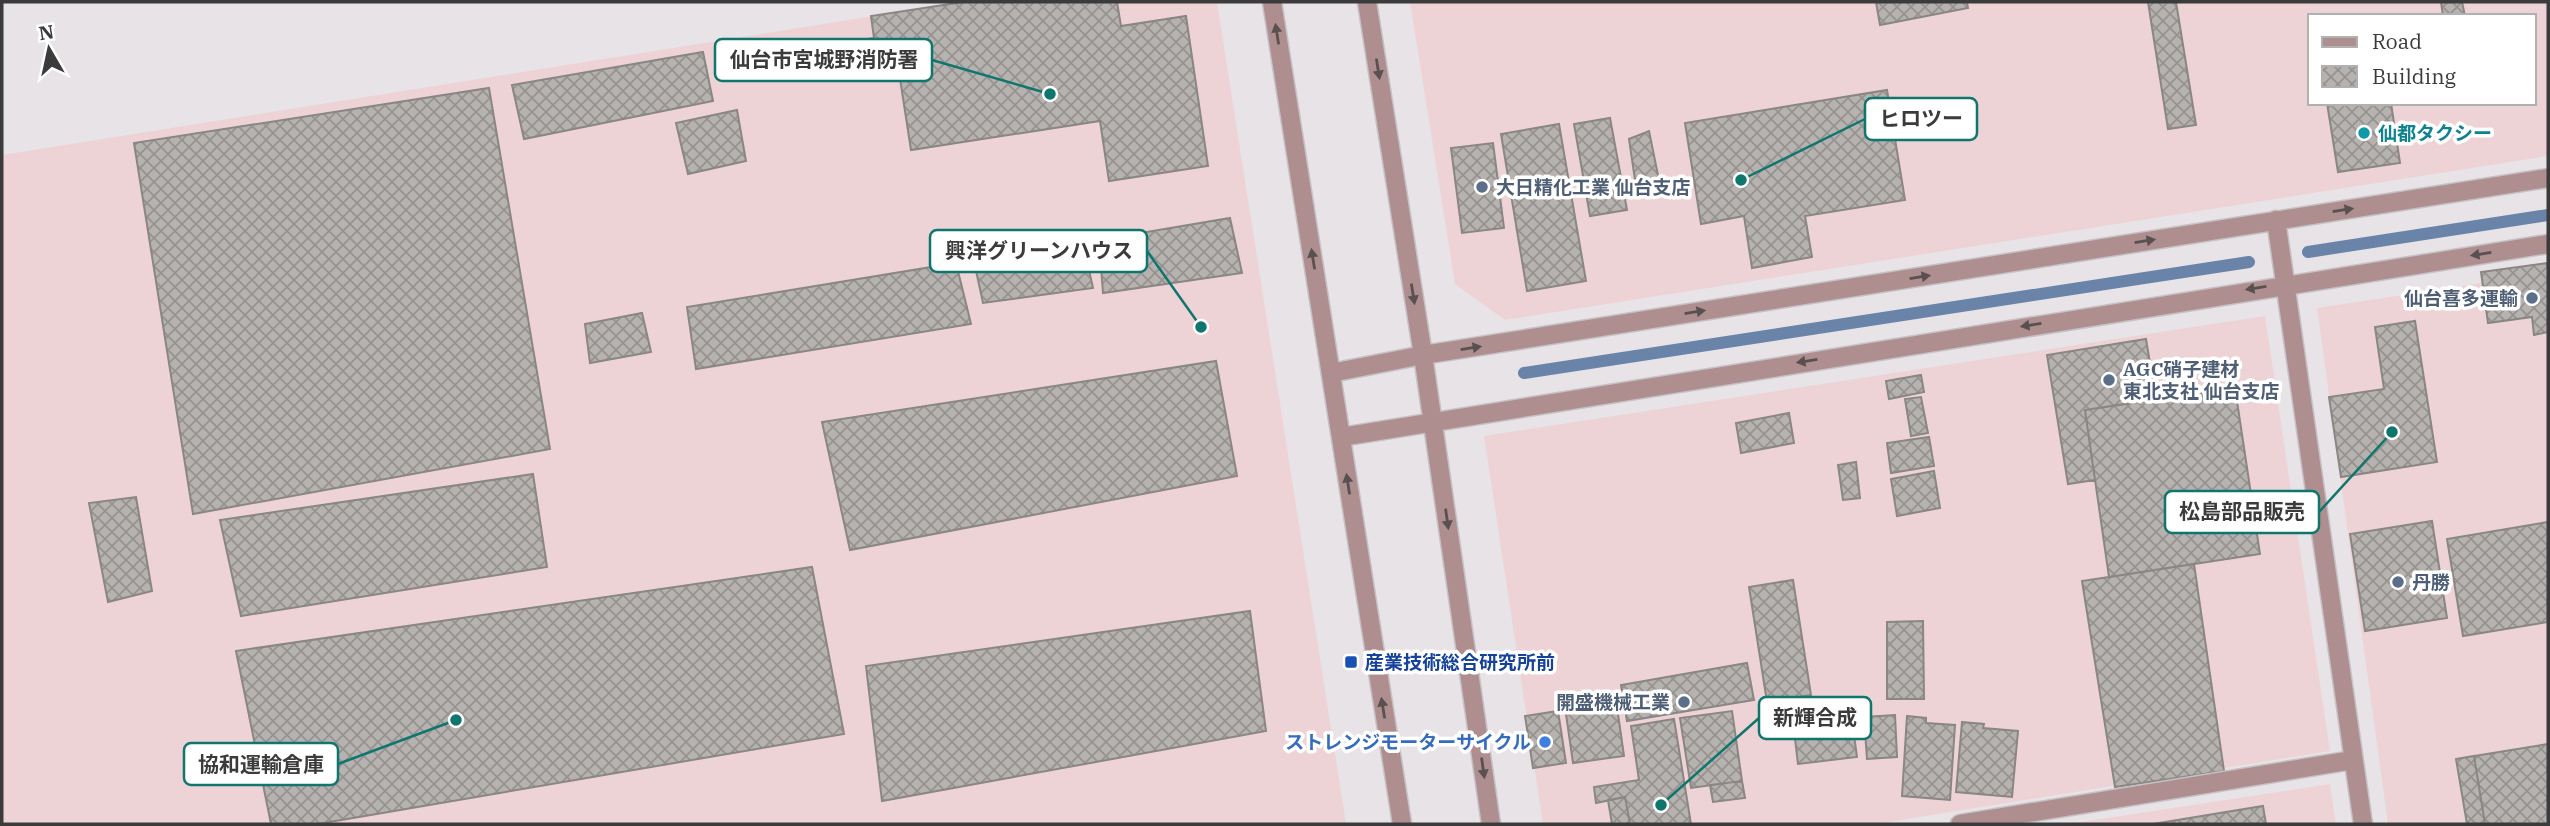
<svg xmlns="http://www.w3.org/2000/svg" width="2550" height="826" viewBox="0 0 2550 826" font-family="'IBM Plex Serif','Noto Sans JP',serif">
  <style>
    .commercial { fill: #eed3d6; fill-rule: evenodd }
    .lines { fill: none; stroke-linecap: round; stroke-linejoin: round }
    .stream { stroke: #6a83a9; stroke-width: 12 }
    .building { fill: url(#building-cross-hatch); stroke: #8a8683; stroke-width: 2 }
    .minor-casing { stroke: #c5c1c5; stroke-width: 21 }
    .minor { stroke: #af8e8f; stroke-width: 18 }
    .oneway { fill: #595051 }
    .culture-dot { fill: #0f9aa8; stroke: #fff; stroke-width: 2.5 }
    .service-dot { fill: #5c6f8a; stroke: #fff; stroke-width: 2.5 }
    .transit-dot { fill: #1a4fb4; stroke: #fff; stroke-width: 2.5 }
    .shop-dot { fill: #3f7fe0; stroke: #fff; stroke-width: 2.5 }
    .labels { text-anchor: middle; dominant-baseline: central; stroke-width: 7; stroke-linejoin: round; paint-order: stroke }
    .culture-label { font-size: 19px; font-weight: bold; fill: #0d838f; stroke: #fff; text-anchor: start }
    .service-label { font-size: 19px; font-weight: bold; fill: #4e5e75; stroke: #fff; text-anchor: start }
    .transit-label { font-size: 19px; font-weight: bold; fill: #164399; stroke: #fff; text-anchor: start }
    .shop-label { font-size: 19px; font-weight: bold; fill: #366cbe; stroke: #fff; text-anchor: end }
    .leader { fill: none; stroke: #0f766e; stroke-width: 2.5 }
    .callout-dot { fill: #0f766e; stroke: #fff; stroke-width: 2.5 }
    .callout { fill: #fff; stroke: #0f766e; stroke-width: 2.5 }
    .callout-label { font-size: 21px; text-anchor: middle; font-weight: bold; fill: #3c3b3c }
  </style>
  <defs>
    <pattern id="building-cross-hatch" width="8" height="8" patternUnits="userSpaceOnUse" patternTransform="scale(1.75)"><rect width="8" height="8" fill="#b6b2af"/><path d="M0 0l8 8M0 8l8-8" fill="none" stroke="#959290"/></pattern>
  </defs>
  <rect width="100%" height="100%" fill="#e7e3e7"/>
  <path class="commercial" d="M961 2H1217L1346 824H2V155Z
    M1410 2H2548V156L1505 320 1455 284ZM2310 16H2534V103H2310Z
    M2548 273V824H2388L2317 308Z
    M2265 316 2330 751 1876 824H1543L1484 436Z
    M2330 784 2336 824H2068Z"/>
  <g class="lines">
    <path class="stream" d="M2308 252 2548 215
      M1524 373 2249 262"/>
  </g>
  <path class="building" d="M963 2H1117L1121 26 1186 16 1208 166 1109 181 1100 121 911 150 897 59 845 67 842 43 874 38 871 16Z
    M1876 2H1967L1968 8 1880 25Z
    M2148 2H2176L2196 125 2168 129Z
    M2441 2H2462L2465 16H2443Z
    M703 52 713 101 524 139 512 85Z
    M489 88 550 449 193 514 134 143Z
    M1887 90 1905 200 1805 216 1812 257 1752 268 1744 216 1701 224 1685 123Z
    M2327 103H2391L2400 163 2338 172Z
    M737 110 746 161 688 174 676 123Z
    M1610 118 1627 210 1590 216 1574 124Z
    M1559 124 1586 281 1527 291 1501 134Z
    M1649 131 1659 180H1635L1629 139Z
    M1493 143 1504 228 1462 233 1451 148Z
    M1230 218 1242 273 1103 293 1099 240Z
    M1082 239 1093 288 983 303 973 257Z
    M956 263 971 324 696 369 687 307Z
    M2548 263V332L2534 335 2532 317 2488 323 2481 272Z
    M642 313 651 352 590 363 585 324Z
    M2415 321 2437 462 2341 477 2329 397 2384 389 2375 327Z
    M2146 339 2156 399 2085 410 2095 480 2068 484 2047 355Z
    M1216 361 1237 476 850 550 822 422Z
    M1921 375 1924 392 1889 399 1886 381Z
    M2235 388 2260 554 2109 577 2085 410Z
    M1921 397 1928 433 1911 436 1905 399Z
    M1789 413 1794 443 1741 453 1736 423Z
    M1929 437 1934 466 1891 473 1887 443Z
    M1856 462 1860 498 1843 500 1838 465Z
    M1934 471 1940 508 1897 516 1891 479Z
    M533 474 547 567 241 616 220 520Z
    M136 497 152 591 108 602 89 503Z
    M2432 521 2447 618 2365 631 2350 534Z
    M2548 522V622L2463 636 2447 539Z
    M2194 564 2224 771 2115 787 2082 581Z
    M812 567 844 734 318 824H271L236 651Z
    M1793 580 1811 695 1767 702 1749 587Z
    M1250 611 1266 731 882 801 866 666Z
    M1923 621 1924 699H1887V622Z
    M1747 663 1754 700 1627 721 1621 685Z
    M1615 693 1624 756 1573 763 1564 700Z
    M1850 706 1857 757 1798 764 1792 713Z
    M1558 711 1566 763 1533 768 1525 716Z
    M1732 711 1742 781 1691 788 1680 718Z
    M1895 715 1897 757 1867 759 1864 717Z
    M1907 716 1926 718V723L1955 725 1950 800 1902 796Z
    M1674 719 1691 824H1630L1625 797 1596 803 1594 787 1639 780 1631 726Z
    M1962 722 1984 724 1983 728 2018 731 2012 797 1956 792Z
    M2548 744V824H2485L2474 756Z
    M2474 756 2485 824H2467L2456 759Z
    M1742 781 1745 798 1713 802 1710 785Z
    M1625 797 1630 824H1612L1608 800Z
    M2263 806 2266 824H2153Z"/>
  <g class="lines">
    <g class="minor-casing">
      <path id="minor" d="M1272 2 1402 824
        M1367 2 1423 355 1491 824
        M2276 220 2363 824
        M1331 373 1423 355 2548 178
        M1341 437 2548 244
        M1960 824 2353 760"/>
    </g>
    <use href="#minor" class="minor"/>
  </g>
  <defs><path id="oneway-solid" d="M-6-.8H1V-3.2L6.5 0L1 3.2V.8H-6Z" transform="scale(1.75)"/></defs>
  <g class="oneway">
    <use href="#oneway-solid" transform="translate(1277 34) rotate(-99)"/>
    <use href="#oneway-solid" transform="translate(1378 69) rotate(81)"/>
    <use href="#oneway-solid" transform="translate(2343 210) rotate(-9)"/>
    <use href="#oneway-solid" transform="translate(2145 241) rotate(-9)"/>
    <use href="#oneway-solid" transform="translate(2481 254) rotate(171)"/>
    <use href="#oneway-solid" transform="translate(1313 259) rotate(-99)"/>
    <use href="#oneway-solid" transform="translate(1920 277) rotate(-9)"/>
    <use href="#oneway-solid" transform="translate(2256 288) rotate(171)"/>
    <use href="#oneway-solid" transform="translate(1413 294) rotate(81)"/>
    <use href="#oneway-solid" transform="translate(1695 312) rotate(-9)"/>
    <use href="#oneway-solid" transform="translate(2031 325) rotate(171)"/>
    <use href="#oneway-solid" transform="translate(1471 348) rotate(-9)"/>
    <use href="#oneway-solid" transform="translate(1807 361) rotate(171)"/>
    <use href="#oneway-solid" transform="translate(1348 484) rotate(-99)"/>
    <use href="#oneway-solid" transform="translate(1447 519) rotate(82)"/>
    <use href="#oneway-solid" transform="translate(1383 708) rotate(-99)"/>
    <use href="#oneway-solid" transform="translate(1483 768) rotate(82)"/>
  </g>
  <circle class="culture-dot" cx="2364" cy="133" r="7"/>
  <g class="service-dot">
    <circle cx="1482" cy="187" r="7"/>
    <circle cx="2532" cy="298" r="7"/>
    <circle cx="2109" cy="380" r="7"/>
    <circle cx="2398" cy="582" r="7"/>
    <circle cx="1684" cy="702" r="7"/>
  </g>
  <rect class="transit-dot" x="1344" y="655" width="14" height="14" rx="3.5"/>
  <circle class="shop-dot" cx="1545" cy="742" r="7"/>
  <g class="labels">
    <g class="culture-label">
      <text x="2378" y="133">仙都タクシー</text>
    </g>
    <g class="service-label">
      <text x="1496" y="187">大日精化工業 仙台支店</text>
      <text x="2518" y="298" text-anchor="end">仙台喜多運輸</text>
      <text x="2123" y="369">AGC硝子建材<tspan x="2123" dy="22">東北支社 仙台支店</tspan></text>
      <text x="2412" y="582">丹勝</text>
      <text x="1670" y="702" text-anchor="end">開盛機械工業</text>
    </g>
    <g class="transit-label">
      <text x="1365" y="662">産業技術総合研究所前</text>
    </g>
    <g class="shop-label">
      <text x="1531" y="742">ストレンジモーターサイクル</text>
    </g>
  </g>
  <path class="leader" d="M1050 94L932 60M1741 180L1865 119M1201 327L1147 251M2392 432L2319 512M1661 805L1759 718M456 720L338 764"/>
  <g class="callout-dot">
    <circle cx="1050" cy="94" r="7"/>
    <circle cx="1741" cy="180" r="7"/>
    <circle cx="1201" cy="327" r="7"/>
    <circle cx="2392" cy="432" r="7"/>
    <circle cx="1661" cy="805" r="7"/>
    <circle cx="456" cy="720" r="7"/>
  </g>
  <g class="callout">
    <rect x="715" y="39" width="217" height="42" rx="7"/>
    <rect x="1865" y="98" width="112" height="42" rx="7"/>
    <rect x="930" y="230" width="217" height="42" rx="7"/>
    <rect x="2165" y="491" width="154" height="42" rx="7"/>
    <rect x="1759" y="697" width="112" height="42" rx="7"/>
    <rect x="184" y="743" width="154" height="42" rx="7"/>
  </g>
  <g class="callout-label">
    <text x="824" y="67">仙台市宮城野消防署</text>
    <text x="1921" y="126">ヒロツー</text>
    <text x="1039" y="258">興洋グリーンハウス</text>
    <text x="2242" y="519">松島部品販売</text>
    <text x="1815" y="725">新輝合成</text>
    <text x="261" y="772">協和運輸倉庫</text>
  </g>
  <rect width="2550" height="826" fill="none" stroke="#3c3b3c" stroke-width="7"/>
  <rect x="2308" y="14" width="228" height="91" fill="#ffffff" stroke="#b1b1b1" stroke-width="2"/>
  <rect x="2322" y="37" width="35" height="10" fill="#af8e8f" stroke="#b1b1b1" stroke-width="2"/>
  <text x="2372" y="49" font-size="21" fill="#3c3b3c">Road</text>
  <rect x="2322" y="66" width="35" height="21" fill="url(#building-cross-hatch)" stroke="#b1b1b1" stroke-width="2"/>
  <text x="2372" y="84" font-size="21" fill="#3c3b3c">Building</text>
  <g transform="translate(49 49) rotate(351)" stroke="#ffffff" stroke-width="5" paint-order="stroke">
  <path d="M0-5L12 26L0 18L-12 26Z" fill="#3c3b3c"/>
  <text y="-10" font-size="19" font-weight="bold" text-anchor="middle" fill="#3c3b3c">N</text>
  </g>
</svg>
